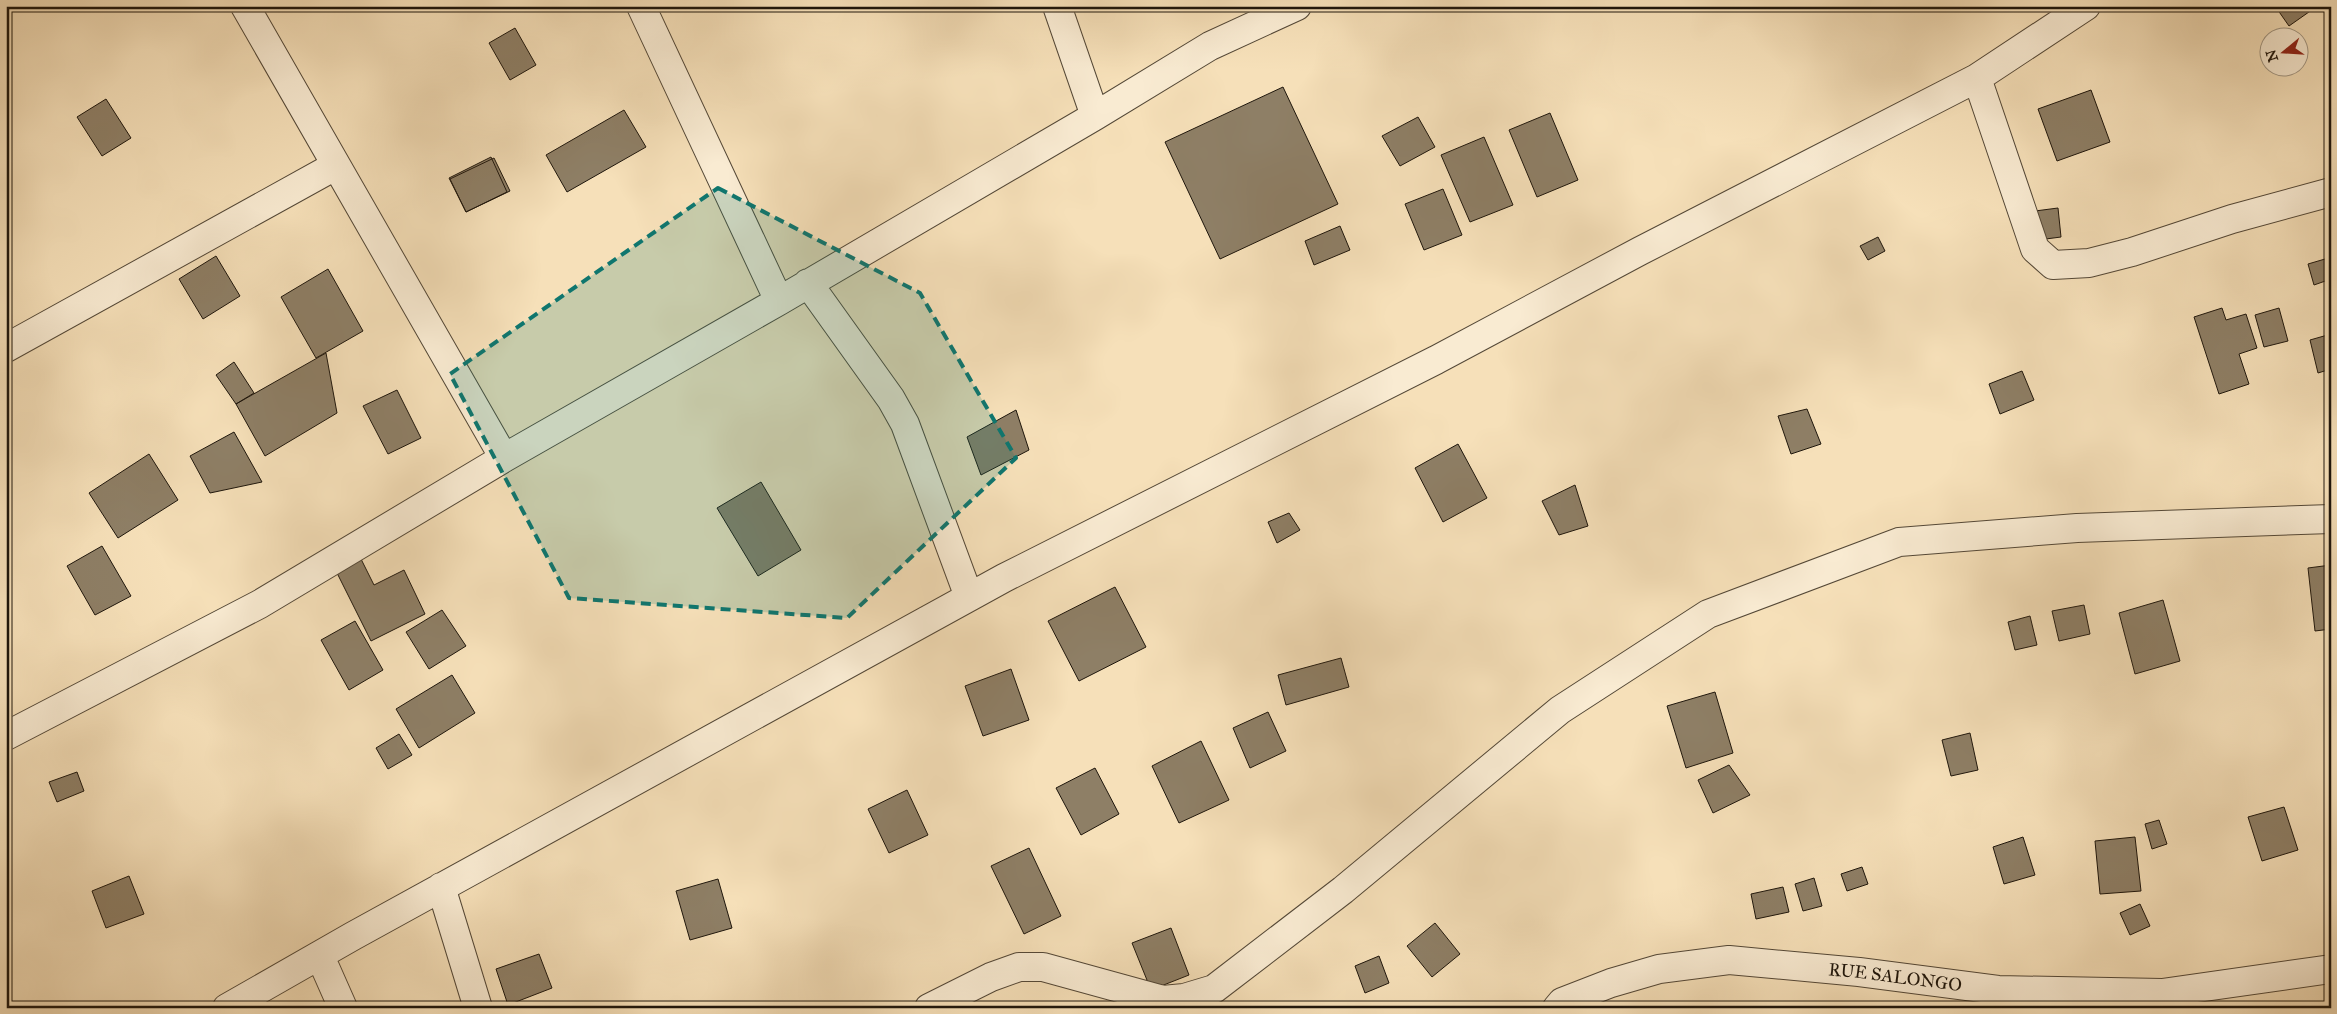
<svg xmlns="http://www.w3.org/2000/svg" width="2337" height="1014" viewBox="0 0 2337 1014" font-family="'IM FELL Great Primer',serif">
  <style>
    .building { fill: #8e7f66; stroke: #1e160c }
    .lines { fill: none; stroke-linecap: round; stroke-linejoin: round }
    .minor-casing { stroke: #544837; stroke-width: 30 }
    .tertiary-casing { stroke: #544837; stroke-width: 30 }
    .minor { stroke: #f9ebd2; stroke-width: 28 }
    .tertiary { stroke: #f9ebd2; stroke-width: 28 }
    .marked { fill: #0f766e; fill-opacity: 0.2; stroke: #0f766e; stroke-width: 4; stroke-dasharray: 10 6; stroke-linejoin: round }
    .labels { text-anchor: middle; dominant-baseline: central; stroke-width: 4; stroke-linejoin: round; paint-order: stroke }
    .street-label { font-size: 18px; fill: #1e160c; stroke: #f9ebd2 }
  </style>
  <rect width="100%" height="100%" fill="#f6e0b9"/>
  <filter id="stains"><feTurbulence type="fractalNoise" baseFrequency=".004" numOctaves="4"/><feColorMatrix values="0 0 0 0 .2 0 0 0 0 .09 0 0 0 0 .02 0 0 0 .5 -.17"/></filter>
  <radialGradient id="worn" r=".72"><stop offset=".6" stop-color="#630" stop-opacity="0"/><stop offset="1" stop-color="#630" stop-opacity=".3"/></radialGradient>
  <path class="building" d="M2275 6H2316V7L2289 26Z
    M515 28 536 65 510 80 489 43Z
    M1283 87 1338 204 1220 259 1165 142Z
    M2091 90 2110 142 2057 161 2038 109Z
    M106 99 131 138 102 156 77 117Z
    M624 110 646 147 567 192 546 155Z
    M1550 113 1578 180 1537 197 1509 130Z
    M1418 117 1435 147 1400 166 1382 136Z
    M1484 137 1513 205 1470 222 1441 155Z
    M491 157 507 192 466 212 449 178Z
    M494 158 510 191 466 212 450 179Z
    M1443 189 1462 235 1424 250 1405 204Z
    M2058 208 2061 237 2038 240 2035 211Z
    M1340 226 1350 250 1314 265 1305 241Z
    M1878 237 1885 251 1868 260 1860 246Z
    M216 256 240 296 203 319 179 279Z
    M2325 259 2331 279 2314 285 2308 264Z
    M328 269 363 331 316 358 281 297Z
    M2222 308 2226 320 2246 314 2257 348 2239 354 2249 384 2219 394 2194 317Z
    M2279 308 2288 341 2264 347 2255 315Z
    M2331 334V369L2318 373 2310 340Z
    M326 353 337 413 265 456 236 404Z
    M234 362 254 393 236 404 216 375Z
    M2022 371 2034 400 2000 414 1989 384Z
    M397 390 421 438 388 454 363 406Z
    M1807 409 1821 444 1791 454 1778 416Z
    M1016 410 1029 450 981 475 967 437Z
    M234 432 262 482 210 493 190 456Z
    M1458 444 1487 498 1443 522 1415 468Z
    M149 454 178 500 118 538 89 493Z
    M761 482 801 550 758 576 717 508Z
    M1575 485 1588 526 1559 535 1542 501Z
    M1289 513 1300 530 1277 543 1268 522Z
    M102 546 131 596 95 615 67 566Z
    M360 557 374 585 404 570 425 614 371 641 335 569Z
    M2331 565V629L2315 631 2308 568Z
    M1115 587 1146 647 1079 681 1048 621Z
    M2163 600 2180 661 2135 674 2119 613Z
    M2084 605 2090 634 2059 641 2052 611Z
    M442 610 466 646 429 669 406 632Z
    M2030 616 2037 645 2015 650 2008 622Z
    M355 621 383 670 349 690 321 640Z
    M1341 658 1349 687 1286 705 1278 675Z
    M1011 669 1029 720 983 736 965 686Z
    M452 675 475 713 419 748 396 709Z
    M1715 692 1733 753 1686 768 1667 706Z
    M1268 712 1286 751 1250 768 1233 728Z
    M1970 733 1978 770 1951 776 1942 740Z
    M399 734 412 755 388 769 376 748Z
    M1201 741 1229 800 1179 823 1152 766Z
    M1729 765 1750 795 1713 813 1698 780Z
    M1095 768 1119 814 1081 835 1056 788Z
    M77 772 84 791 57 802 49 782Z
    M907 790 928 835 889 853 868 809Z
    M2284 807 2298 850 2262 861 2248 817Z
    M2159 820 2167 844 2152 849 2145 824Z
    M2023 837 2035 875 2004 884 1993 847Z
    M2135 837 2141 891 2100 894 2095 841Z
    M1029 848 1061 916 1024 934 991 866Z
    M1862 867 1868 884 1847 891 1841 874Z
    M129 876 144 914 106 928 92 891Z
    M1814 878 1822 906 1803 911 1795 884Z
    M718 879 732 928 690 940 676 891Z
    M1783 887 1789 912 1756 919 1751 894Z
    M2140 904 2150 926 2130 935 2120 913Z
    M1435 923 1460 954 1432 977 1407 946Z
    M1171 928 1189 975 1151 990 1132 943Z
    M539 954 552 988 508 1005 496 969Z
    M1379 956 1389 983 1365 993 1355 966Z"/>
  <g class="lines">
    <g class="minor-casing">
      <path id="minor" d="M245 6 504 458
        M641 6 779 301
        M1057 6 1095 116
        M1977 78 2035 249 2053 265 2089 263 2132 252 2232 219 2331 192
        M808 283 891 399 905 424 969 597
        M6 348 335 166
        M6 736 260 604 504 458 779 301 1095 116 1210 46 1297 6
        M441 887 478 1008
        M320 956 343 1008
        M227 1008 353 936 1004 578 1436 360 1640 251 1977 78 2086 6
        M929 1008 991 977 1019 967H1043L1163 1000 1184 998 1214 989 1343 890 1560 710 1708 614 1899 542 2077 528 2331 519"/>
    </g>
    <g class="tertiary-casing">
      <g id="tertiary">
        <path id="s1" d="M1557 1008 1562 1002 1611 983 1659 969 1729 960 1859 972 1998 990 2162 993 2331 969"/>
      </g>
    </g>
    <use href="#minor" class="minor"/>
    <use href="#tertiary" class="tertiary"/>
  </g>
  <path class="marked" d="M718 188 920 293 1016 458 847 618 569 598 450 374Z"/>
  <g class="labels">
    <g class="street-label">
      <text stroke="none"><textPath href="#s1" startOffset="348">RUE SALONGO</textPath></text>
    </g>
  </g>
  <rect width="2337" height="1014" fill="none" stroke="#f6e0b9" stroke-width="25"/>
  <rect x="8" y="8" width="2322" height="999" fill="none" stroke="#1e160c" stroke-width="2.5"/>
  <rect x="12" y="12" width="2312" height="989" fill="none" stroke="#1e160c"/>
  <g transform="translate(2284 52) rotate(252)"><circle r="24" fill="#f9ebd2" stroke="#a19683"/>
  <path d="M0-4L9 19L0 12L-9 19Z" fill="#8f2418"/>
  <text y="-8" font-size="14" font-weight="bold" text-anchor="middle" fill="#1e160c">N</text>
  </g>
  <rect width="100%" height="100%" filter="url(#stains)"/>
  <rect width="100%" height="100%" fill="url(#worn)"/>
</svg>
